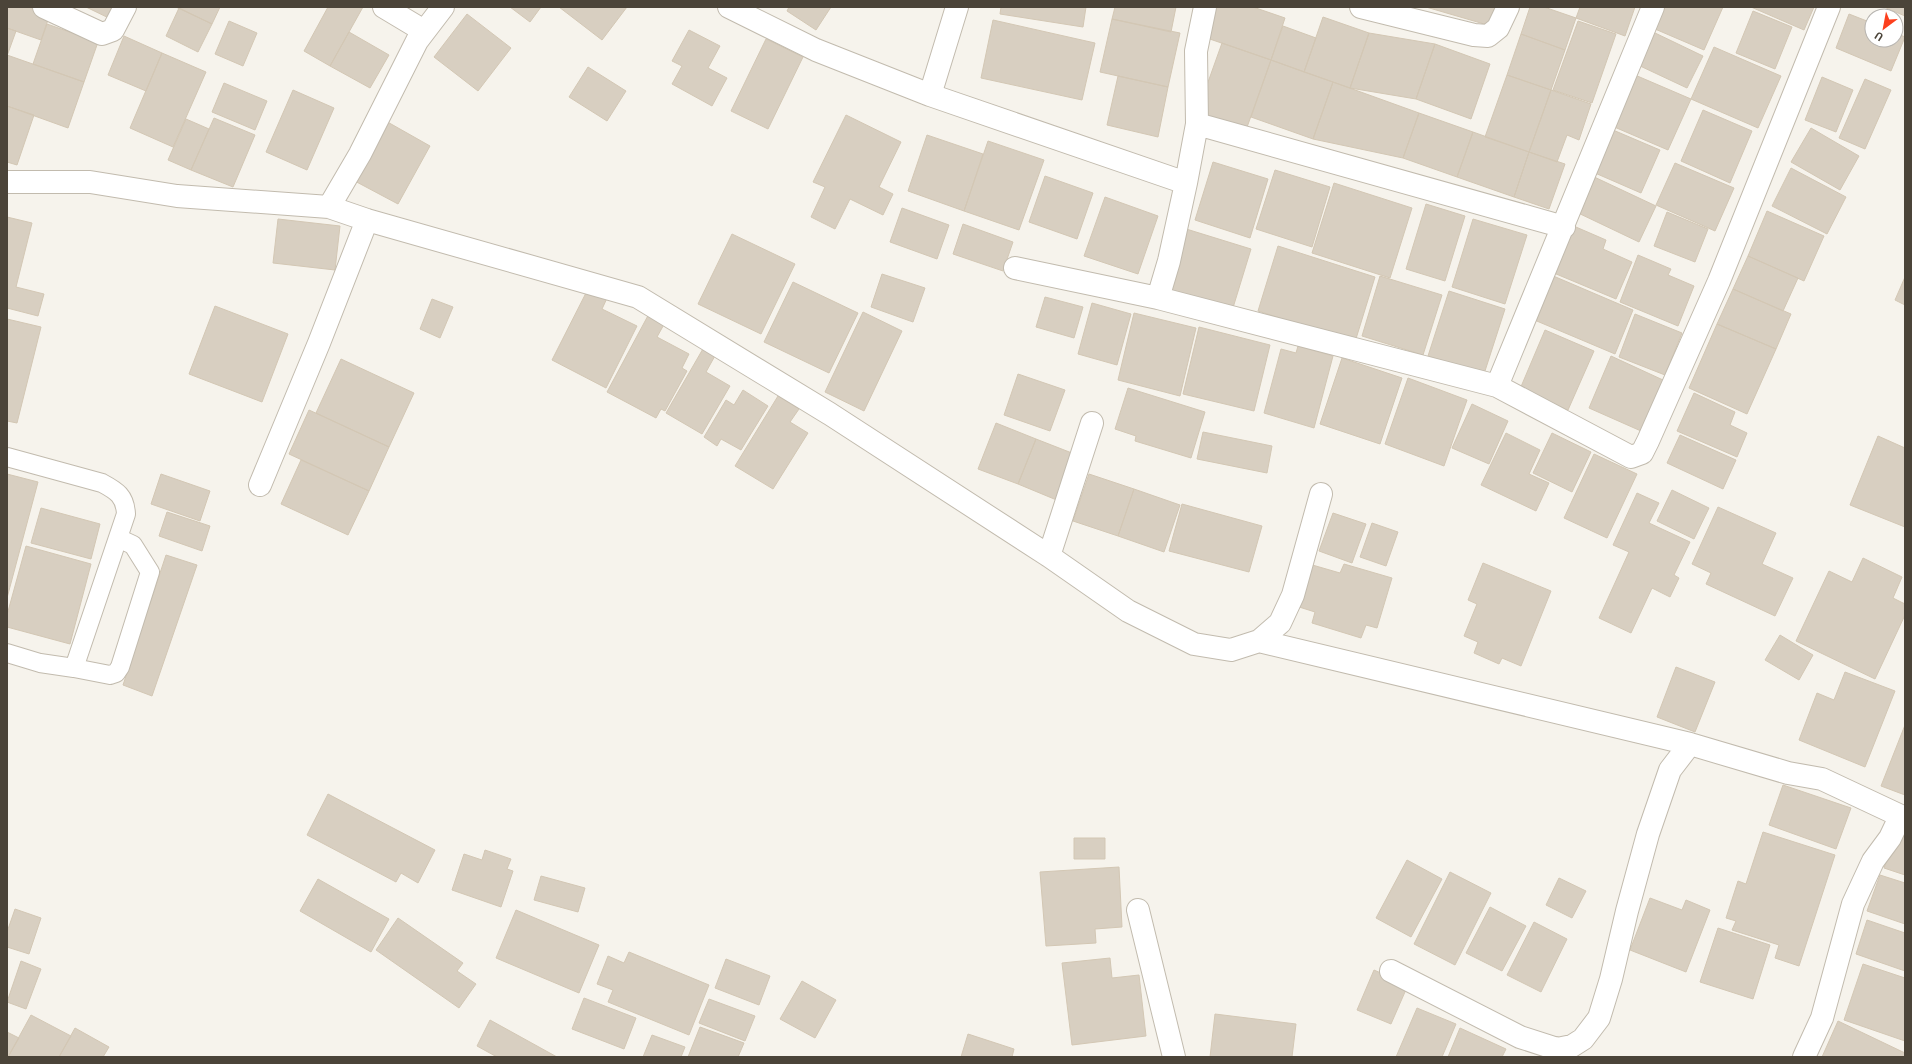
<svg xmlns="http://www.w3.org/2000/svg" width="1912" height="1064" viewBox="0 0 1912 1064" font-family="Roboto,sans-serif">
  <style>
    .building { fill: #d8cfc1; stroke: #d3c7b4 }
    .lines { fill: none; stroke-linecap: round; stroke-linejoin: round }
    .lane-casing { stroke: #c2bbae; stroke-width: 20 }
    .street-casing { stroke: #c2bbae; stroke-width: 24 }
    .lane { stroke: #fff; stroke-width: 18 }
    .street { stroke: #fff; stroke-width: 22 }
  </style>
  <rect width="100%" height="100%" fill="#f6f3ec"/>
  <path class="building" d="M7 7H29L50 14 41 40 7 28Z
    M86 7H122L115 21Z
    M176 7H220L212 24Z
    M328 7H363L330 66 304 51Z
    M510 7H541L530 22Z
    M559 7H627L602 40Z
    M789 7H831L816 30 787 11Z
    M1001 7H1086L1083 27 1000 14Z
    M1115 7H1176L1171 32 1112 19Z
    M1211 7H1253L1285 18 1271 60 1201 36Z
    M1426 7H1497L1491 26Z
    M1530 7H1544L1576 18 1565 50 1521 34Z
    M1580 7H1635L1625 36 1576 18Z
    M1665 7H1723L1704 50 1655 29Z
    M1751 7H1814L1804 30Z
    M1884 7H1905V16Z
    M179 8 212 24 198 52 166 36Z
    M1753 11 1792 27 1775 69 1736 53Z
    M467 14 511 48 478 91 434 57Z
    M1849 14 1872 23V40H1896V33L1905 37 1891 71 1836 48Z
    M1323 17 1369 33 1350 88 1304 72Z
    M1112 19 1180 33 1168 87 1100 72Z
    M993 20 1095 43 1082 100 981 78Z
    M229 21 257 33 243 66 215 54Z
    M1578 21 1616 34 1592 103 1553 90Z
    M47 24 98 42 84 82 33 64Z
    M1283 26 1316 38 1304 72 1271 60Z
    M7 28 16 31 7 56Z
    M689 30 720 46 708 68 727 78 712 106 672 84 682 66 672 61Z
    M349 32 389 55 370 88 330 66Z
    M1653 32 1703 56 1687 88 1638 65Z
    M1369 33 1435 44 1416 99 1350 88Z
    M1521 34 1565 50 1551 90 1507 75Z
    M124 36 162 53 146 91 108 75Z
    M766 39 803 57 768 129 731 111Z
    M1222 43 1271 60 1246 130 1197 113Z
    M1435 44 1490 64 1471 119 1416 99Z
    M1714 47 1781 76 1758 128 1691 99Z
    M162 53 206 72 173 147 130 128Z
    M7 55 84 82 68 128 7 106Z
    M1271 60 1333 82 1313 139 1251 117Z
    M588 67 626 91 607 121 569 97Z
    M1507 75 1551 90 1529 152 1485 137Z
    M1635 75 1691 99 1668 150 1612 126Z
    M1118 76 1168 87 1158 137 1107 125Z
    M1822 77 1853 90 1836 132 1805 120Z
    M1865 79 1891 90 1865 149 1839 138Z
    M1333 82 1419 113 1403 158 1313 139Z
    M224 83 267 101 255 130 212 112Z
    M293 90 334 108 307 170 266 152Z
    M1551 90 1591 104 1579 140 1567 135 1557 162 1529 152Z
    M7 106 34 115 17 165 7 162Z
    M1703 110 1752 131 1730 183 1681 161Z
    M1419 113 1473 132 1457 177 1403 158Z
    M846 115 901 142 879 187 893 194 883 215 850 199 835 229 811 217 825 187 813 182Z
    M214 118 255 135 233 187 191 170Z
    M186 119 209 129 191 170 168 160Z
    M384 120 430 146 398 204 351 179Z
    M1811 128 1859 156 1840 190 1791 162Z
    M1613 130 1660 150 1641 193 1595 173Z
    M1473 132 1529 152 1514 197 1457 177Z
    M927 135 983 154 964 211 908 191Z
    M988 141 1044 160 1019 230 964 211Z
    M1529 152 1565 164 1549 209 1514 197Z
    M1213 162 1268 179 1250 238 1195 220Z
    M1675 163 1734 188 1715 231 1656 205Z
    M1791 168 1846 197 1827 234 1772 206Z
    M1275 170 1330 187 1312 247 1256 229Z
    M1590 175 1656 206 1639 242 1574 211Z
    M1045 176 1093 193 1077 239 1029 222Z
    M1334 183 1412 208 1390 278 1312 253Z
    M1105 197 1158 216 1138 274 1084 256Z
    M1426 204 1465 216 1445 281 1406 269Z
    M902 208 949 225 937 259 890 242Z
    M1767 211 1824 236 1804 281 1748 256Z
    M1667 212 1708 229 1695 262 1654 246Z
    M7 217 32 223 16 287 44 294 38 316 7 308Z
    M278 219 340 226 335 270 273 263Z
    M1473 219 1527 235 1505 304 1452 287Z
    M963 224 1013 242 1003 271 953 254Z
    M1569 224 1606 240 1603 249 1632 262 1616 299 1549 271Z
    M1183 228 1251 249 1232 311 1164 289Z
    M732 234 795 264 761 334 698 304Z
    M1278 246 1375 277 1355 342 1258 311Z
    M1638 255 1671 269 1668 275 1694 286 1678 326 1620 302Z
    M1748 256 1798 278 1783 311 1733 289Z
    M882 274 925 288 913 322 871 307Z
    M1551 275 1633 310 1615 354 1532 319Z
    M1380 276 1442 295 1423 355 1362 336Z
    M1905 277V305L1895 300Z
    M793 282 858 313 829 373 764 342Z
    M589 287 608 296 602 309 637 326 606 388 552 360Z
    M1733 289 1791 314 1776 349 1717 324Z
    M1449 291 1505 309 1484 374 1428 356Z
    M1045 297 1083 307 1074 338 1036 327Z
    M432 299 453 307 440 338 420 329Z
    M1092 303 1131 314 1117 365 1078 354Z
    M215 306 288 334 262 402 189 374Z
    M651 310 667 319 657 337 689 354 682 368 687 371 665 411 661 409 656 418 607 392Z
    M863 312 902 331 864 411 825 392Z
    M1134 313 1196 328 1180 396 1118 380Z
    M1635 314 1682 333 1665 375 1619 357Z
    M7 319 41 327 17 423 7 421Z
    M1717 324 1776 349 1747 414 1689 388Z
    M1199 327 1270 345 1254 411 1183 394Z
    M1545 330 1594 351 1568 410 1520 389Z
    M1298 346 1333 356 1314 428 1264 413 1281 349 1296 353Z
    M704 347 716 354 706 372 730 386 702 434 666 413Z
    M1611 356 1663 380 1641 431 1589 408Z
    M1342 358 1402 378 1380 444 1320 424Z
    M341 359 414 393 389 447 316 413Z
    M1018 374 1065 390 1050 431 1004 415Z
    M1408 378 1467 400 1444 466 1385 444Z
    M1128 388 1205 412 1191 458 1135 441 1136 436 1115 429Z
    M743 390 768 406 741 450 721 439 717 446 704 437 726 400 734 405Z
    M1694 393 1735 412 1730 425 1747 433 1737 457 1677 431Z
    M778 396 799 409 790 422 808 433 773 489 735 466Z
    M1472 404 1508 421 1489 464 1452 448Z
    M309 410 389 447 369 491 289 454Z
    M996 423 1036 439 1018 484 978 469Z
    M1203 432 1272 446 1267 473 1197 459Z
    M1506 433 1540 450 1529 474 1549 483 1536 511 1481 485Z
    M1552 433 1591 452 1572 492 1533 473Z
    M1680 435 1736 460 1723 489 1667 463Z
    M1878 436 1905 448V527L1850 505Z
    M1036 439 1077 455 1059 501 1018 484Z
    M1594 454 1637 474 1607 538 1564 518Z
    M301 460 369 491 348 535 281 504Z
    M7 474 38 482 7 598Z
    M161 474 210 491 200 521 151 504Z
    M1089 474 1134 489 1118 536 1073 521Z
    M1134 489 1180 505 1164 552 1118 536Z
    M1672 490 1709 508 1694 539 1657 521Z
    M1637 493 1659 503 1649 523 1690 542 1674 575 1679 578 1670 597 1652 588 1631 633 1599 618 1629 552 1613 545Z
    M1182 504 1262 526 1249 572 1169 551Z
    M1718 507 1776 533 1762 564 1793 578 1775 616 1706 584 1711 573 1692 564Z
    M41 508 100 524 91 559 31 543Z
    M167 512 210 526 202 551 159 536Z
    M1333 513 1366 524 1352 563 1319 551Z
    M1372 523 1398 532 1386 566 1360 557Z
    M26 546 91 564 70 644 7 627V615Z
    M166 555 197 565 152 696 123 685Z
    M1863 558 1902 577 1893 598 1905 604V615L1875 679 1796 641 1829 571 1852 582Z
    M1483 563 1551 591 1521 666 1502 658 1499 664 1474 653 1478 642 1464 636 1477 604 1468 600Z
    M1309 564 1340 573 1344 564 1392 578 1377 628 1366 625 1361 638 1312 623 1315 612 1296 606Z
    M1780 635 1813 655 1799 680 1765 660Z
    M1676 667 1715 682 1695 732 1657 717Z
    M1845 672 1895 691 1865 767 1799 740 1817 693 1834 700Z
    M1905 725V795L1881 786Z
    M1783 785 1851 808 1836 849 1769 825Z
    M328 794 435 850 418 883 401 873 396 882 307 835Z
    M1900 823 1905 825V875L1884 868Z
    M1763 832 1835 855 1799 966 1775 958 1779 945 1732 930 1736 921 1726 918 1738 881 1746 884Z
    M1074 838H1105V859H1074Z
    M485 850 511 859 507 869 513 871 501 907 452 890 464 854 482 860Z
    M1407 860 1442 879 1411 937 1376 918Z
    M1119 867 1122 927 1095 929 1096 943 1046 946 1040 872Z
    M1450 872 1491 893 1455 965 1414 944Z
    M1880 875 1905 883V924L1867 911Z
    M541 876 585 888 578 912 534 900Z
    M1559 878 1586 891 1572 918 1546 905Z
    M318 879 389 919 371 952 300 911Z
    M1650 898 1682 910 1686 900 1710 910 1686 972 1630 950Z
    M1490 907 1526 926 1502 971 1466 953Z
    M15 909 41 918 29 954 7 947V932Z
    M516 910 599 945 579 993 496 958Z
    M398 918 463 963 457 971 476 984 459 1008 376 950Z
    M1867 920 1905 933V971L1856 954Z
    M1534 922 1567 939 1541 992 1507 975Z
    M1718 928 1770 945 1753 999 1700 982Z
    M629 952 709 985 689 1035 608 1002 613 990 597 984 608 956 624 963Z
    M1110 958 1112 978 1139 975 1146 1036 1072 1045 1062 963Z
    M726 959 770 976 759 1005 715 988Z
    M21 961 41 969 26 1009 7 1002Z
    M1863 964 1905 978V1041L1844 1020Z
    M1374 970 1408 985 1391 1024 1357 1010Z
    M802 981 836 1000 815 1038 780 1019Z
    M584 998 636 1018 624 1049 572 1029Z
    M709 999 755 1016 745 1041 699 1023Z
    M1417 1008 1456 1024 1442 1057H1396Z
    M1215 1014 1296 1024 1292 1057H1210Z
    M31 1015 71 1036 59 1057H8Z
    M490 1020 557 1057H497L477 1046Z
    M1838 1021 1905 1053V1057H1822Z
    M700 1027 744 1043 738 1057H688Z
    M75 1028 109 1047 103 1057H59Z
    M1460 1028 1506 1049 1502 1057H1448Z
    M7 1032 19 1038 8 1057H7Z
    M968 1034 1014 1049 1012 1057H961Z
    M652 1035 685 1047 681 1057H643Z"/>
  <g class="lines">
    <g class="lane-casing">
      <path id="lane" d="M7 457 102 483C117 491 125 496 126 514L74 668 40 663 7 653
        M74 668 110 675 116 673 120 667 150 572 133 545 118 538"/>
    </g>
    <g class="street-casing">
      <path id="street" d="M44 7 102 34 113 30 125 7
        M384 7 424 31
        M729 7 816 50 930 95 1186 183
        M1205 7 1196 51 1197 124 1186 183 1169 261 1158 298 1497 386 1631 457 1642 453 1648 441 1719 281 1829 7
        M1361 7 1474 35 1488 36 1498 28 1508 7
        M930 95 957 7
        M1197 124 1564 227
        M7 182H90L177 196 329 207 367 220 638 297 830 414 1049 556 1128 611 1194 644 1231 650 1259 641 1280 623 1293 595 1321 494
        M329 207 360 154 417 41 443 7
        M1015 268 1158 298
        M1497 386 1653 7
        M260 485 319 343 367 220
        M1049 556 1092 423
        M1259 641 1690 744 1788 773 1822 779 1905 818
        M1138 910 1174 1057
        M1391 971 1520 1037 1557 1049 1572 1046 1583 1039 1599 1018 1611 979 1627 911 1648 834 1670 770 1690 744
        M1804 1057 1822 1018 1853 904 1873 861 1890 838 1900 817"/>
    </g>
    <use href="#lane" class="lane"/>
    <use href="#street" class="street"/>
  </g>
  <rect width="1912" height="1064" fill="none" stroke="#4b4439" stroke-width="16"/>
  <g transform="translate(1884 28) rotate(212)"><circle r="19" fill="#ffffff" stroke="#b7b4b0"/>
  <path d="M0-3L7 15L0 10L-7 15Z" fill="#fc3f1d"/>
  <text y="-6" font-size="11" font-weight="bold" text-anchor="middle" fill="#4b4439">U</text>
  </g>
</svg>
